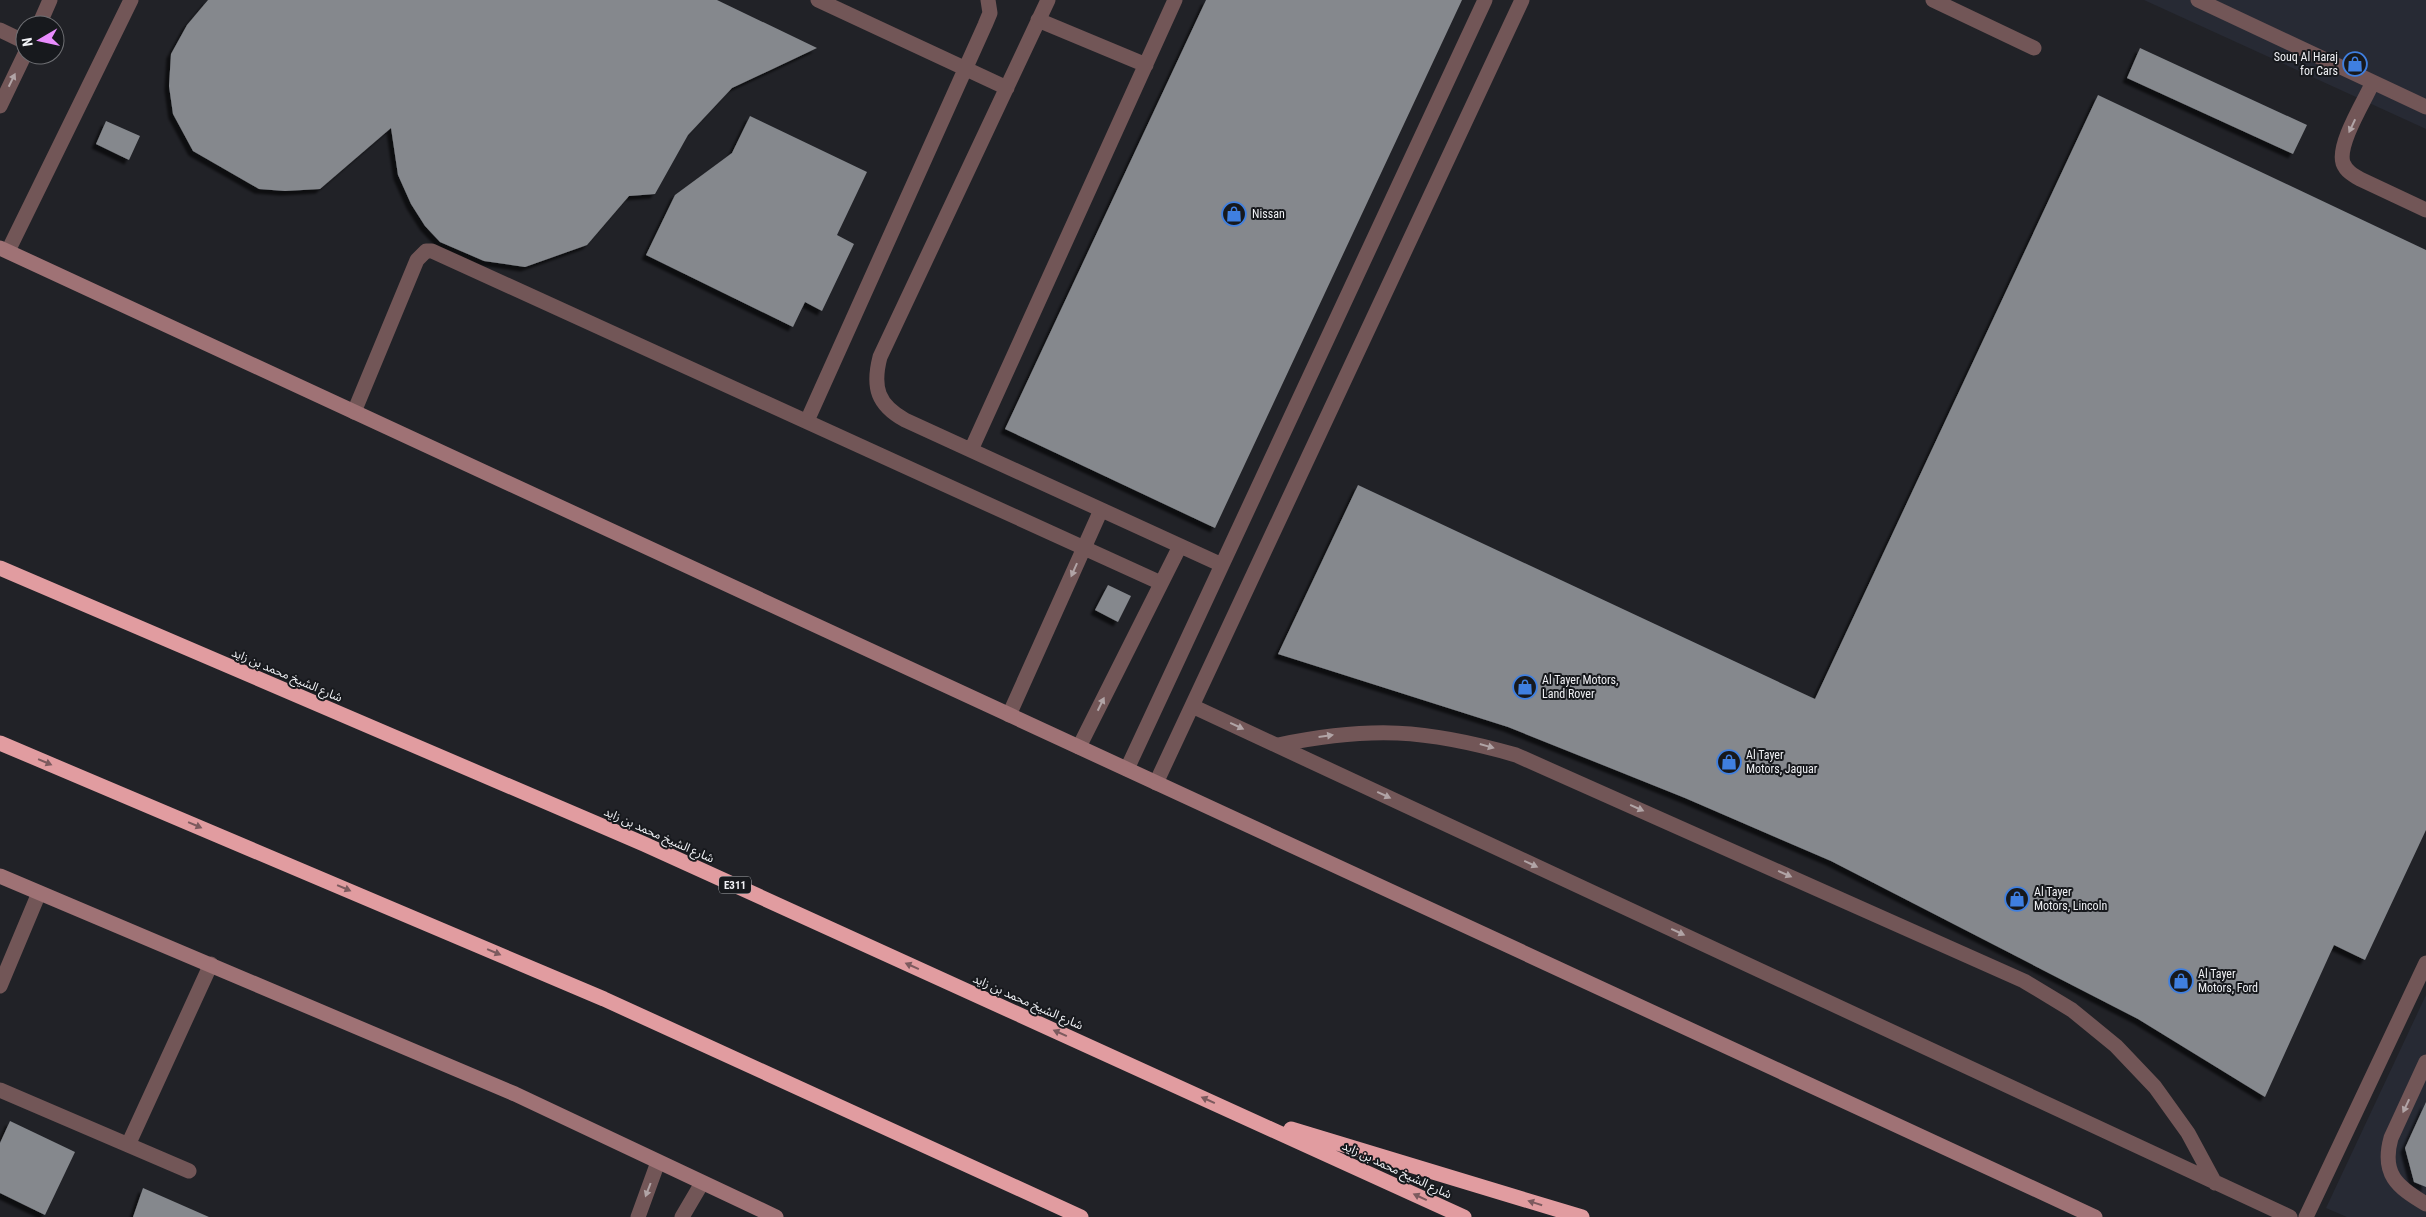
<svg xmlns="http://www.w3.org/2000/svg" width="2426" height="1217" viewBox="0 0 2426 1217" font-family="'Roboto Condensed','Noto Sans Arabic',sans-serif">
  <style>
    .built { fill: #272a34 }
    .building { fill: #85888d; filter: url(#shadow) }
    .lines { fill: none; stroke-linecap: round; stroke-linejoin: round }
    .lane { stroke: #725657; stroke-width: 15 }
    .street { stroke: #725657; stroke-width: 15 }
    .secondary { stroke: #9f7275; stroke-width: 15 }
    .highway { stroke: #e19ca0; stroke-width: 15 }
    .oneway { fill: #b1a4a6 }
    .oneway2 { fill: #7c5a5e }
    .labels { text-anchor: middle; dominant-baseline: central; stroke-width: 4; stroke-linejoin: round; paint-order: stroke }
    .shield { fill: #17191d; stroke: #afb0b4; stroke-width: 1 }
    .shield-label { font-size: 11px; font-weight: bold; fill: #f0f1f5 }
    .poi-label { font-size: 12px; fill: #f0f1f5; stroke: #17191d; text-anchor: start }
    .street-label { font-size: 12px; fill: #f0f1f5; stroke: #17191d }
  </style>
  <defs>
    <filter id="shadow"><feDropShadow dx="-4.5" dy="4.5" stdDeviation="1" flood-color="#0009"/></filter>
  </defs>
  <rect width="100%" height="100%" fill="#212227"/>
  <path class="built" d="M2144 0H2426V129Z
    M2426 995V1217H2347L2326 1208Z"/>
  <path class="building" d="M208 0H717L817 48 732 88 688 135 655 194 629 196 587 245 525 267 484 261 440 242 425 226 411 204 398 175 391 128 320 189 285 191 259 189 193 151 173 114 169 86 171 54 187 25Z
    M1206 0H1462L1215 528 1005 429Z
    M2140 48 2307 125 2293 154 2127 78Z
    M2098 95 2426 250V830L2365 960 2334 945 2265 1097 2138 1019 1831 861 1685 798 1508 727 1278 654 1358 485 1815 699Z
    M750 116 867 172 837 235 854 244 822 311 805 302 793 327 646 255 675 195 732 153Z
    M106 121 140 136 129 160 96 144Z
    M1108 585 1131 596 1118 622 1095 610Z
    M2426 1102V1187L2414 1182 2405 1148Z
    M10 1121 75 1152 45 1215 0 1193V1143Z
    M143 1188 209 1217H133Z"/>
  <g class="lines">
    <path class="lane" d="M818 0 1007 88
      M1048 0 880 357C872 388 878 405 905 420L1222 565
      M1933 0 2034 48
      M2198 0 2426 107
      M1038 20 1146 65
      M39 25 50 0
      M0 30 25 42
      M2373 82C2365 100 2337 144 2343 163 2346 171 2353 175 2360 179L2426 210
      M0 106 25 54
      M8 251 131 0
      M354 412 417 260 426 251H432L1161 583
      M807 421 985 25 990 13 988 0
      M971 450 1175 0
      M1192 706 2290 1217
      M1009 715 1101 510
      M1278 745C1370 726 1426 729 1516 755L2024 981 2072 1010 2116 1046 2155 1087 2188 1133 2215 1183
      M1079 747 1180 546
      M1127 769 1485 0
      M1156 783 1522 0
      M0 986 39 893
      M2426 1062 2391 1138C2381 1174 2397 1187 2426 1204
      M0 1090 189 1171
      M128 1145 211 964
      M2306 1217 2426 963"/>
    <path class="street" d="M638 1217 658 1162
      M682 1217 702 1183"/>
    <path class="secondary" d="M0 248 2095 1217
      M0 876 515 1094 776 1217"/>
    <path class="highway" d="M0 568 644 844 1464 1217
      M0 743 604 999 1081 1217
      M1291 1129 1582 1217"/>
  </g>
  <defs><path id="oneway-solid" d="M-6-.8H1V-3.2L6.5 0L1 3.2V.8H-6Z" transform="scale(1.25)"/></defs>
  <g class="oneway">
    <use href="#oneway-solid" transform="translate(12 80) rotate(-64)"/>
    <use href="#oneway-solid" transform="translate(2352 126) rotate(115)"/>
    <use href="#oneway-solid" transform="translate(1074 570) rotate(114)"/>
    <use href="#oneway-solid" transform="translate(1101 704) rotate(-64)"/>
    <use href="#oneway-solid" transform="translate(1237 726) rotate(25)"/>
    <use href="#oneway-solid" transform="translate(1326 736) rotate(-8)"/>
    <use href="#oneway-solid" transform="translate(1487 746) rotate(16)"/>
    <use href="#oneway-solid" transform="translate(1384 795) rotate(25)"/>
    <use href="#oneway-solid" transform="translate(1637 808) rotate(24)"/>
    <use href="#oneway-solid" transform="translate(1531 864) rotate(25)"/>
    <use href="#oneway-solid" transform="translate(1785 874) rotate(24)"/>
    <use href="#oneway-solid" transform="translate(1678 932) rotate(25)"/>
    <use href="#oneway-solid" transform="translate(2406 1106) rotate(115)"/>
    <use href="#oneway-solid" transform="translate(648 1190) rotate(111)"/>
  </g>
  <g class="oneway2">
    <use href="#oneway-solid" transform="translate(45 762) rotate(23)"/>
    <use href="#oneway-solid" transform="translate(195 825) rotate(23)"/>
    <use href="#oneway-solid" transform="translate(344 888) rotate(23)"/>
    <use href="#oneway-solid" transform="translate(494 952) rotate(23)"/>
    <use href="#oneway-solid" transform="translate(912 966) rotate(-156)"/>
    <use href="#oneway-solid" transform="translate(1060 1033) rotate(-156)"/>
    <use href="#oneway-solid" transform="translate(1208 1100) rotate(-156)"/>
    <use href="#oneway-solid" transform="translate(1420 1197) rotate(-155)"/>
    <use href="#oneway-solid" transform="translate(1535 1203) rotate(-163)"/>
  </g>
  <defs>
    <g id="shop-ring" transform="scale(1.25)"><circle r="9.5" fill="#17191d" stroke="#3f7fe0" stroke-width="1.5"/><path d="M-5-2.5h2.3a2.7 3.5 0 0 1 5.4 0H5L5.5 6h-11ZM-1.5-2.5h3a1.5 2.3 0 0 0-3 0Z" fill="#3f7fe0"/></g>
  </defs>
  <g fill-rule="evenodd">
    <use href="#shop-ring" x="2355" y="64"/>
    <use href="#shop-ring" x="1234" y="214"/>
    <use href="#shop-ring" x="1525" y="687"/>
    <use href="#shop-ring" x="1729" y="762"/>
    <use href="#shop-ring" x="2017" y="899"/>
    <use href="#shop-ring" x="2181" y="981"/>
  </g>
  <g class="labels">
    <rect class="shield" x="719" y="876.5" width="32" height="17" rx="4"/>
    <g class="shield-label">
      <text x="735" y="885">E311</text>
    </g>
    <g class="poi-label">
      <text x="2338" y="57" text-anchor="end">Souq Al Haraj<tspan x="2338" dy="14">for Cars</tspan></text>
      <text x="1252" y="214">Nissan</text>
      <text x="1542" y="680">Al Tayer Motors,<tspan x="1542" dy="14">Land Rover</tspan></text>
      <text x="1746" y="755">Al Tayer<tspan x="1746" dy="14">Motors, Jaguar</tspan></text>
      <text x="2034" y="892">Al Tayer<tspan x="2034" dy="14">Motors, Lincoln</tspan></text>
      <text x="2198" y="974">Al Tayer<tspan x="2198" dy="14">Motors, Ford</tspan></text>
    </g>
    <g class="street-label">
      <text transform="translate(287 675) rotate(23)">شارع الشيخ محمد بن زايد</text>
      <text transform="translate(659 835) rotate(24)">شارع الشيخ محمد بن زايد</text>
      <text transform="translate(1028 1002) rotate(24)">شارع الشيخ محمد بن زايد</text>
      <text transform="translate(1397 1170) rotate(25)">شارع الشيخ محمد بن زايد</text>
    </g>
  </g>
  <g transform="translate(40 40) rotate(261)"><circle r="24" fill="#17191d" stroke="#6e6f73"/>
  <path d="M0-4L9 19L0 12L-9 19Z" fill="#e98dfe"/>
  <text y="-8" font-size="14" font-weight="bold" text-anchor="middle" fill="#f0f1f5">N</text>
  </g>
</svg>
